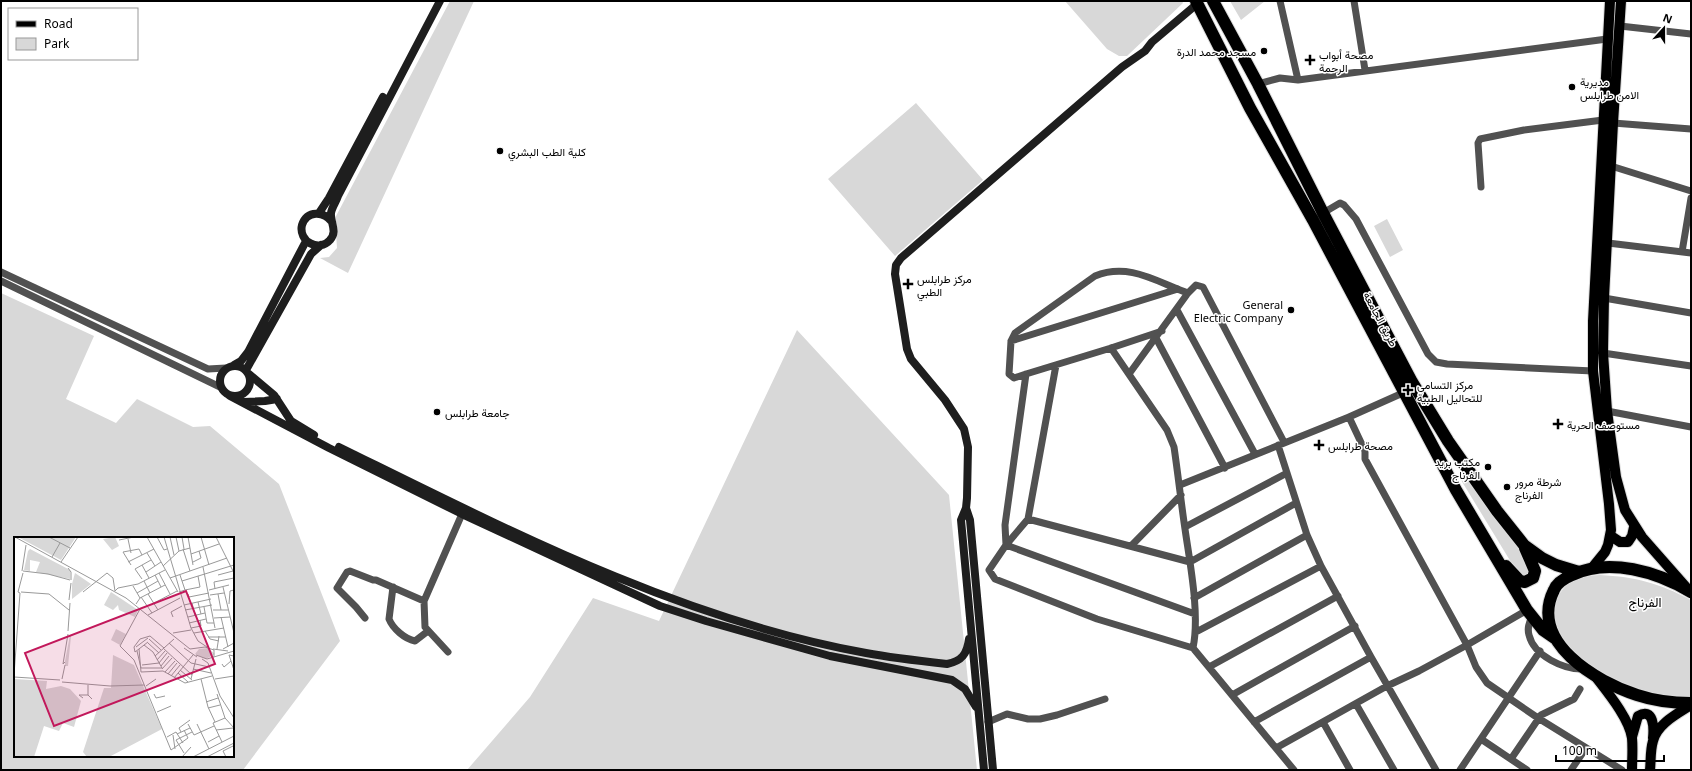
<svg xmlns="http://www.w3.org/2000/svg" width="1692" height="771" viewBox="0 0 1692 771" font-family="'Noto Sans',Vazirmatn,sans-serif">
  <style>
    .green { fill: #d8d8d8; fill-rule: evenodd }
    .lines { fill: none; stroke-linecap: round; stroke-linejoin: round }
    .primary-casing { stroke: #dbdbdb; stroke-width: 12 }
    .highway-casing { stroke: #dbdbdb; stroke-width: 14 }
    .street { stroke: #515151; stroke-width: 7 }
    .secondary { stroke: #1e1e1e; stroke-width: 8 }
    .primary { stroke: #000; stroke-width: 10 }
    .highway { stroke: #000; stroke-width: 12 }
    .poi-dot { fill: #000; stroke: #fff; stroke-width: 1.5 }
    .labels { text-anchor: middle; dominant-baseline: central; stroke-width: 3; stroke-linejoin: round; paint-order: stroke }
    .poi-label { font-size: 11px; fill: #000; stroke: #fff; text-anchor: start }
    .street-label { font-size: 11px; fill: #000; stroke: #fff }
    .quarter-label { font-size: 13px; fill: #000; stroke: #fff }
    .inset-road { fill: none; stroke: #999; stroke-width: 1 }
    .view { fill: #c2185b; fill-opacity: 0.15; stroke: #c2185b; stroke-width: 2 }
    .inset-edge { fill: none; stroke: #000; stroke-width: 2 }
  </style>
  <rect width="100%" height="100%" fill="#fff"/>
  <path class="green" d="M450 1H474L348 273 320 258 329 257 337 248 335 218Z
    M1065 1H1182L1183 3 1127 56H1119L1107 49Z
    M1230 1H1265L1241 20Z
    M916 103 983 180 895 256 828 179Z
    M1387 219 1403 250 1390 257 1374 226Z
    M1 293 94 336 66 399 116 423 137 399 193 427 210 426 279 484 340 641 243 770H1ZM15 538H233V756H15Z
    M797 330 949 495 977 770H467L530 697 593 598 659 621Z
    M1469 479 1505 526 1532 567 1528 579 1517 572 1461 480Z
    M1600 575C1636 577 1659 583 1691 600V698C1673 697 1654 695 1637 689 1606 679 1538 641 1556 601 1567 578 1577 577 1600 575Z"/>
  <g class="lines">
    <g class="primary-casing">
      <path id="primary" d="M1621 1 1613 123 1604 298 1603 353 1607 411 1616 477 1625 510 1642 537 1686 587
        M1611 536 1620 542H1628L1632 536 1634 527
        M1592 568 1605 552 1608 545 1611 530 1609 504 1593 371V321L1610 1
        M1595 676C1608 693 1629 718 1632 738 1633 749 1632 760 1632 770
        M1632 737 1638 716C1654 707 1654 728 1653 738
        M1650 770C1651 761 1650 751 1653 741 1657 724 1677 714 1691 705"/>
    </g>
    <g class="highway-casing">
      <path id="highway" d="M1196 1 1250 108 1313 220 1456 490 1527 610 1543 630 1556 639
        M1213 1 1258 84 1323 213 1412 382 1448 441 1497 511 1524 545 1542 558 1556 565 1579 572
        M1506 566 1520 581 1525 582 1533 578 1535 571 1525 548
        M1691 592C1658 572 1609 557 1572 575 1565 578 1557 582 1554 590 1528 642 1597 682 1637 695 1655 701 1673 703 1691 703"/>
    </g>
    <path class="street" d="M1280 1 1298 80
      M1354 1 1365 70
      M1620 26 1691 34
      M1258 84 1280 78 1298 80 1607 39
      M1613 123 1691 129
      M1611 166 1691 191
      M1481 187 1478 143 1480 139 1524 130 1603 120
      M1323 213 1340 203 1344 205 1356 219 1428 354 1436 362 1447 364 1593 371
      M1608 243 1691 253
      M1682 252 1691 198
      M1 272 208 369 226 368
      M1 281 220 387
      M1604 298 1691 313
      M1177 310 1255 454
      M1162 331 1111 348 1026 374 1014 378 1009 374 1011 341 1015 333 1095 276C1129 262 1157 282 1188 293
      M1156 338 1225 468
      M1011 341 1178 289
      M1111 348 1167 430 1174 447C1178 474 1181 502 1185 529 1190 564 1200 614 1193 648
      M1603 353 1691 366
      M1056 365 1028 519 1006 545 989 570 995 579 1097 619 1193 648 1294 770
      M1026 374 1005 525 1006 545 1195 614
      M1129 374 1188 293 1196 285 1203 287 1284 442
      M1607 411 1691 427
      M1349 417 1365 451V459L1467 645 1476 667 1487 683 1538 718 1622 770
      M1278 445 1307 535 1321 566 1371 657 1436 770
      M1180 485 1349 417 1405 392
      M1028 519 1190 562 1296 503
      M1185 527 1287 473
      M1131 546 1181 495
      M393 587 389 619C393 629 405 639 415 641L428 631
      M1194 598 1307 535
      M1532 617C1529 623 1527 628 1529 635 1534 656 1564 670 1584 669
      M365 618 356 607 337 588 347 572 350 571 373 580H376L424 601
      M1196 632 1321 566
      M448 652 425 627 424 601 462 514
      M1209 667 1338 596
      M1232 695 1355 626
      M1356 704 1394 770
      M988 722 1007 714 1028 719H1040L1057 715 1105 699
      M1254 722 1371 657
      M1323 722 1350 770
      M1481 739 1527 770
      M1276 748 1387 686 1419 671 1467 645 1527 610
      M1511 759 1541 715 1574 699 1580 689
      M1460 770 1540 651
      M1571 770 1586 748"/>
    <path class="secondary" d="M319 213 329 198 383 97
      M332 222C324 211 307 210 302 225 298 241 319 253 330 240 338 231 330 223 331 213 332 207 336 202 338 196L440 1
      M234 365 241 361 248 352 306 241
      M220 381a15 15 0 1 1 30 0a15 15 0 1 1-30 0Z
      M246 370 311 254 321 245
      M249 374 274 395 291 421 314 435
      M230 396 329 448 462 514 660 606 706 621 830 656 952 680 965 689 976 707
      M244 402 265 401 277 399
      M339 447C506 529 681 620 866 653 893 658 920 661 947 664 962 661 967 654 969 639
      M966 508 970 520 993 770
      M984 770 961 520 966 508 967 498 968 447 964 429 945 400 911 359 907 349 895 274 896 265 901 258 1122 67 1145 51 1152 42 1197 4"/>
    <use href="#primary" class="primary"/>
    <use href="#highway" class="highway"/>
  </g>
  <g class="poi-dot">
    <circle cx="1264" cy="51" r="4"/>
    <path d="M1308 54h4v4h4v4h-4v4h-4v-4h-4v-4h4z"/>
    <circle cx="1572" cy="87" r="4"/>
    <circle cx="500" cy="151" r="4"/>
    <path d="M906 278h4v4h4v4h-4v4h-4v-4h-4v-4h4z"/>
    <circle cx="1291" cy="310" r="4"/>
    <path d="M1406 384h4v4h4v4h-4v4h-4v-4h-4v-4h4z"/>
    <circle cx="437" cy="412" r="4"/>
    <path d="M1556 418h4v4h4v4h-4v4h-4v-4h-4v-4h4z"/>
    <path d="M1317 439h4v4h4v4h-4v4h-4v-4h-4v-4h4z"/>
    <circle cx="1488" cy="467" r="4"/>
    <circle cx="1507" cy="487" r="4"/>
  </g>
  <g class="labels">
    <g class="poi-label">
      <text x="1256" y="51" text-anchor="end">مسجد محمد الدرة</text>
      <text x="1319" y="54">مصحة أبواب<tspan x="1319" dy="13">الرحمة</tspan></text>
      <text x="1580" y="81">مديرية<tspan x="1580" dy="13">الامن طرابلس</tspan></text>
      <text x="508" y="151">كلية الطب البشري</text>
      <text x="917" y="278">مركز طرابلس<tspan x="917" dy="13">الطبي</tspan></text>
      <text x="1283" y="304" text-anchor="end">General<tspan x="1283" dy="13">Electric Company</tspan></text>
      <text x="1417" y="384">مركز التسامي<tspan x="1417" dy="13">للتحاليل الطبية</tspan></text>
      <text x="445" y="412">جامعة طرابلس</text>
      <text x="1567" y="424">مستوصف الحرية</text>
      <text x="1328" y="445">مصحة طرابلس</text>
      <text x="1480" y="461" text-anchor="end">مكتب بريد<tspan x="1480" dy="13">الفرناج</tspan></text>
      <text x="1515" y="481">شرطة مرور<tspan x="1515" dy="13">الفرناج</tspan></text>
    </g>
    <g class="street-label">
      <text transform="translate(1381 319) rotate(62)">طريق الجامعة</text>
    </g>
    <g class="quarter-label">
      <text x="1645" y="602">الفرناج</text>
    </g>
  </g>
  <g transform="translate(14 537)">
    <rect width="220" height="220" fill="#fff"/>
    <path d="M4 0H62L47 23ZM101 0 105 9 98 13 89 2ZM16 12 56 33V42L22 35 26 25 16 23V34L10 33 14 14ZM61 36 77 47 58 62V47ZM97 55 124 73 121 80 105 73 104 68 99 73 90 68ZM102 92 112 97 106 108 97 103ZM56 98 57 99 54 129H51V124ZM194 111 201 117 192 122 181 117 185 112ZM99 118 120 128 148 192 95 220H73L69 215 90 151H97ZM1 142 33 144 32 152 47 149 56 152 67 164 60 190 49 186 45 194 30 189 20 220H0Z" fill="#d8d8d8"/>
    <path class="inset-road" d="M1 0 112 61 176 112 191 110 200 113V120M35 0 56 11M133 0 164 55M143 0 150 13 153 12M150 0 177 91 184 104 193 110M156 0 160 18M162 0 165 14M168 0 170 12M174 0 179 28M187 0 195 28M202 0 220 36M114 2 117 16M105 3 120 0M169 12 176 34M133 16 141 29M177 17 205 7M38 20 46 6M47 25 64 0M114 25 140 12M179 25 187 21 185 14M117 28 109 15 125 12 128 18M128 28 135 41M149 29 165 14 176 11M189 30 201 91M54 31 57 35V43M8 34 12 8M9 34 34 37 56 43M132 35 147 25M145 36 156 57M141 38 147 50M204 38 219 34M156 41 213 21M128 42 121 32 137 23M130 44 136 56M168 44 220 28M119 49 126 61M209 50 220 96M201 52 200 45 220 41M171 53 186 50 184 39M195 53 215 48M101 54 104 51 124 47 151 33M7 55 35 57 55 73M69 55 93 36 99 41 101 54M165 55 171 53 166 38M6 56 4 55 9 36M123 56 144 44M134 57 144 73M174 57 175 60 195 56M204 57 207 73M196 58 210 56M127 60 138 76M55 63 57 46M184 65 187 77M140 66 163 54M178 66 181 78M122 67 126 61 151 48M215 67 216 54 220 53M170 68 197 62M190 70 193 86H200M126 72 106 109 120 123 157 213 174 201 170 193M171 73 198 68M199 73H214M134 78 166 61M159 80 157 75 168 69M174 80 191 76M207 80 214 110M200 81 216 80M175 86 192 82M177 91 187 89 186 83M54 94 56 66M191 94 196 102 205 104M159 96 177 93M180 96 210 91M194 100H212M135 102 147 113M134 105 121 115 120 110 126 102 136 99 150 111M134 106 145 116M155 106 177 126 195 130M130 108 139 115 148 131M122 110 134 101M149 111 178 138M170 111 183 120M125 112 127 135 149 134 171 146 198 139M199 112 214 114M203 112 205 99M209 112 220 106M123 114 127 131H148M182 118 193 122 220 114M141 119 160 102M220 119 215 118 220 133M188 122 194 126 206 159 220 181M143 123 151 114M51 125 49 127 54 97M208 127 210 130 217 124M128 128 145 126 153 116M147 129 155 119M148 132 158 121M179 132 197 136M166 133 178 143M151 135 161 124M164 136 174 145M154 137 163 126M0 138 6 56M157 139 166 128M0 140 46 143M160 141 179 118M48 142 51 128M177 142 182 122M187 142 194 170 201 185M201 142 220 139M48 145 96 149 130 148M74 148V158L78 162M132 149 142 142M140 157 142 161 151 159M203 157 211 181 220 191M69 161 65 158H74M192 165 204 161M194 171 206 168M143 175 157 169M174 187 180 198 200 189M183 187 195 212M202 193 219 191M167 195 165 191 176 183M163 197 176 191M159 198 161 212M153 200 162 195 169 206M194 205 205 199M208 205 199 186 211 181M170 216 162 203 178 195M168 220 177 210M179 220 220 199M193 220 220 206M212 220 209 214 219 209 220 211"/>
    <path class="view" d="M172 54 201 127 40 189 11 116Z"/>
    <rect width="220" height="220" class="inset-edge"/>
  </g>
  <rect width="1692" height="771" fill="none" stroke="#000000" stroke-width="4"/>
  <rect x="8" y="8" width="130" height="52" fill="#ffffff" stroke="#999999"/>
  <rect x="16" y="21" width="20" height="6" fill="#000000" stroke="#999999"/>
  <text x="44" y="28" font-size="12" fill="#000000">Road</text>
  <rect x="16" y="38" width="20" height="12" fill="#d8d8d8" stroke="#999999"/>
  <text x="44" y="48" font-size="12" fill="#000000">Park</text>
  <g transform="translate(1664 28) rotate(21)" stroke="#ffffff" stroke-width="3" paint-order="stroke">
  <path d="M0-3L7 15L0 10L-7 15Z" fill="#000000"/>
  <text y="-6" font-size="11" font-weight="bold" text-anchor="middle" fill="#000000">N</text>
  </g>
  <path d="M1556 755v6h108v-6" fill="none" stroke="#000000" stroke-width="2"/>
  <text x="1562" y="755" font-size="12" fill="#000000" stroke="#ffffff" stroke-width="3" paint-order="stroke">100 m</text>
</svg>
